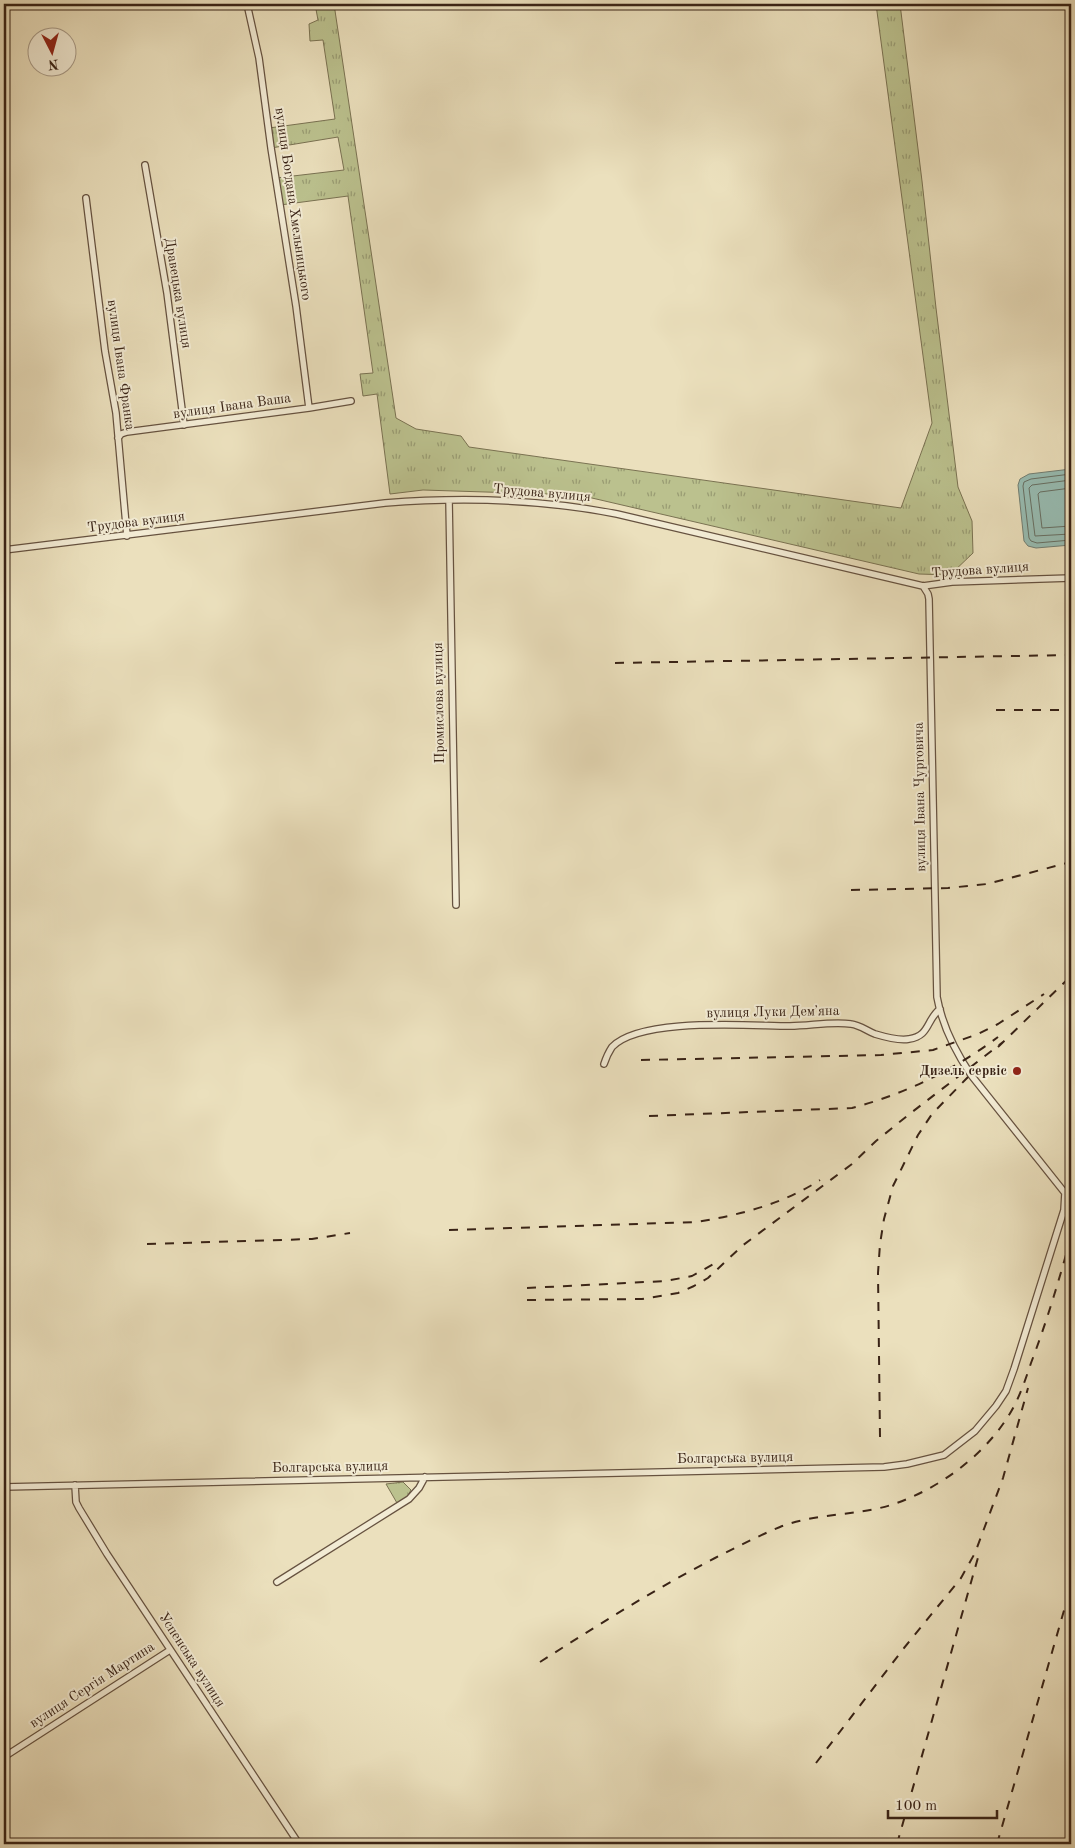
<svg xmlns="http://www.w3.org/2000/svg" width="1075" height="1848" viewBox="0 0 1075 1848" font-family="'Old Standard TT',serif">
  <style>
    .grass { fill: url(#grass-tufts); stroke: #7a7252 }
    .water { fill: #98bdb3; stroke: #727f74 }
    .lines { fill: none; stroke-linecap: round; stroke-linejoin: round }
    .shore { stroke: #687064; stroke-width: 1 }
    .minor-casing { stroke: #665240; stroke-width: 8 }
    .minor { stroke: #f2ebd4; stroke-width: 5.5 }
    .rail { stroke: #392316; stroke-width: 2; stroke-dasharray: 9 9; stroke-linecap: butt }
    .poi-dot { fill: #8f2418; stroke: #f2ebd4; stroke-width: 2 }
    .labels { text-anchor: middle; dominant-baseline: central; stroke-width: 4; stroke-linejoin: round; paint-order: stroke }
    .street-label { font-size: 14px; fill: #392316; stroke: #f2ebd4 }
    .poi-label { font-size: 14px; font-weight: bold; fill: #392316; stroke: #f2ebd4; text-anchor: end }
  </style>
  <defs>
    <pattern id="grass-tufts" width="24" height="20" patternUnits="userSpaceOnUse" patternTransform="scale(1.25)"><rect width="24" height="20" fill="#bbc18e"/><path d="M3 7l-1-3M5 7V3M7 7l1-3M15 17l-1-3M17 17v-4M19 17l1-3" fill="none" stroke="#999c73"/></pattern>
  </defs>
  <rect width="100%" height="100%" fill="#ebe0bd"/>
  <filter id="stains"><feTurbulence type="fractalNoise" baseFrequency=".004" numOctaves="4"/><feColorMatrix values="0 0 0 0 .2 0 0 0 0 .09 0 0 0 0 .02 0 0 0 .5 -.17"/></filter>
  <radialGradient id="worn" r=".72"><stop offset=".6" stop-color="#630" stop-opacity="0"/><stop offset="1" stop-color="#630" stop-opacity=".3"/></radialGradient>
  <path class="grass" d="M304 4H334L396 418 416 429 461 436 469 447 901 508 932 423 876 4H900L922 181 936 308 958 487 972 521 973 553 950 575 919 574 579 495 423 490 390 494 377 394 363 396 360 374 373 373 348 196 280 205 276 178 344 170 338 137 271 148 269 128 335 119 323 40 310 41 309 24 318 20 315 4Z
    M403 1482 411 1490 407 1497 397 1503 386 1484Z"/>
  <path class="water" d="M1071 469V545L1036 548 1028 546 1024 541 1018 485 1020 479 1029 474Z"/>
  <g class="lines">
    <path class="shore" d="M1071 474 1031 479 1024 482 1023 486 1029 538 1031 541 1037 543 1071 540
      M1071 480 1032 485 1029 488 1035 536 1071 534
      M1071 488 1040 492 1038 494 1042 528 1071 526"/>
    <g class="minor-casing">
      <path id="minor" d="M247 4 259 58 271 148 296 306 309 408
        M145 165 167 293 184 425
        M86 198 105 351 116 413 127 536
        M118 438 121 434 127 432 309 408 351 401
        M449 500 456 905
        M4 550 385 503C462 497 541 499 617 514L923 586 952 582 1071 578
        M604 1064C606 1058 608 1053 612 1047 641 1017 749 1026 790 1026 810 1026 832 1021 851 1024 860 1025 867 1031 875 1034 885 1037 899 1041 909 1039 930 1036 926 1020 940 1009
        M75 1485 76 1502 79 1508 107 1554 299 1844
        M4 1487 884 1467 907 1464 944 1455 975 1431 996 1406 1006 1391 1014 1369 1064 1210 1065 1193 971 1075C955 1051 942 1025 937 997L929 599 928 594 923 586
        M277 1582 409 1499 419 1488 425 1477
        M4 1757 170 1650"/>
    </g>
    <use href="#minor" class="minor"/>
    <path class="rail" d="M615 663 1071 655
      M996 710H1071
      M851 890 948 888 987 884 1071 862
      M998 1047 1071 976
      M641 1060 881 1055 933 1050 978 1034 998 1024 1044 994
      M649 1116 852 1108C905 1094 954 1070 998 1037
      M449 1230 696 1222C740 1215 783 1204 820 1180
      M147 1244 312 1239 350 1233
      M527 1288 666 1281 692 1276 719 1261
      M527 1300 642 1299 678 1293 694 1286 708 1278 742 1246 852 1164 876 1141 907 1116 1003 1042
      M880 1437 878 1273 880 1244 884 1219 893 1186 918 1135 932 1114 968 1077
      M540 1662C598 1625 655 1589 715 1558 737 1547 758 1536 780 1527 815 1513 855 1516 891 1505 937 1490 983 1457 1009 1415 1019 1399 1025 1381 1031 1363 1047 1321 1059 1280 1071 1237
      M816 1763 904 1648 961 1578 975 1553 1003 1478 1028 1388
      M897 1844 979 1554
      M997 1844 1071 1586"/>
  </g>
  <circle class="poi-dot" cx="1017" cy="1071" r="5"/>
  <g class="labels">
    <g class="street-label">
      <text transform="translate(293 204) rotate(82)">вулиця Богдана Хмельницького</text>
      <text transform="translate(178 293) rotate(81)">Дравецька вулиця</text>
      <text transform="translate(121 365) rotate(82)">вулиця Івана Франка</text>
      <text transform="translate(232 406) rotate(-8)">вулиця Івана Ваша</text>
      <text transform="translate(542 493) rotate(5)">Трудова вулиця</text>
      <text transform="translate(136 522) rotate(-7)">Трудова вулиця</text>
      <text transform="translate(980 570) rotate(-4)">Трудова вулиця</text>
      <text transform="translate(439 703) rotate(-91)">Промислова вулиця</text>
      <text transform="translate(920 797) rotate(-91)">вулиця Івана Чурговича</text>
      <text transform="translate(773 1012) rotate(-1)">вулиця Луки Демʼяна</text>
      <text transform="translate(735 1458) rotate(-1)">Болгарська вулиця</text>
      <text transform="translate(330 1467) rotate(-1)">Болгарська вулиця</text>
      <text transform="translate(192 1660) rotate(57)">Успенська вулиця</text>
      <text transform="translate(92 1685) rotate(-33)">вулиця Сергія Мартина</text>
    </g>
    <g class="poi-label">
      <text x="1007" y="1071">Дизель сервіс</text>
    </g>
  </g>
  <rect width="1075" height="1848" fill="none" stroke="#ebe0bd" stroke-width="20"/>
  <rect x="5" y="5" width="1065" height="1838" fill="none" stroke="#392316" stroke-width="2.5"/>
  <rect x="10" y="10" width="1055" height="1828" fill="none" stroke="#392316"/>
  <g transform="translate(52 52) rotate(174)"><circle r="24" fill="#f2ebd4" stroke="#a89b88"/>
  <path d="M0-4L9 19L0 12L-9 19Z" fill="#8f2418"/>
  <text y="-8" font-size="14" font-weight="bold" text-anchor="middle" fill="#392316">N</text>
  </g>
  <path d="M888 1810v8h109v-8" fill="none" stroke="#392316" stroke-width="2.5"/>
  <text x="895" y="1810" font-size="15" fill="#392316" stroke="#f2ebd4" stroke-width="4" paint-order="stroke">100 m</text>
  <rect width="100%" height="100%" filter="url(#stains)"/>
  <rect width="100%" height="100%" fill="url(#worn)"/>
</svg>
